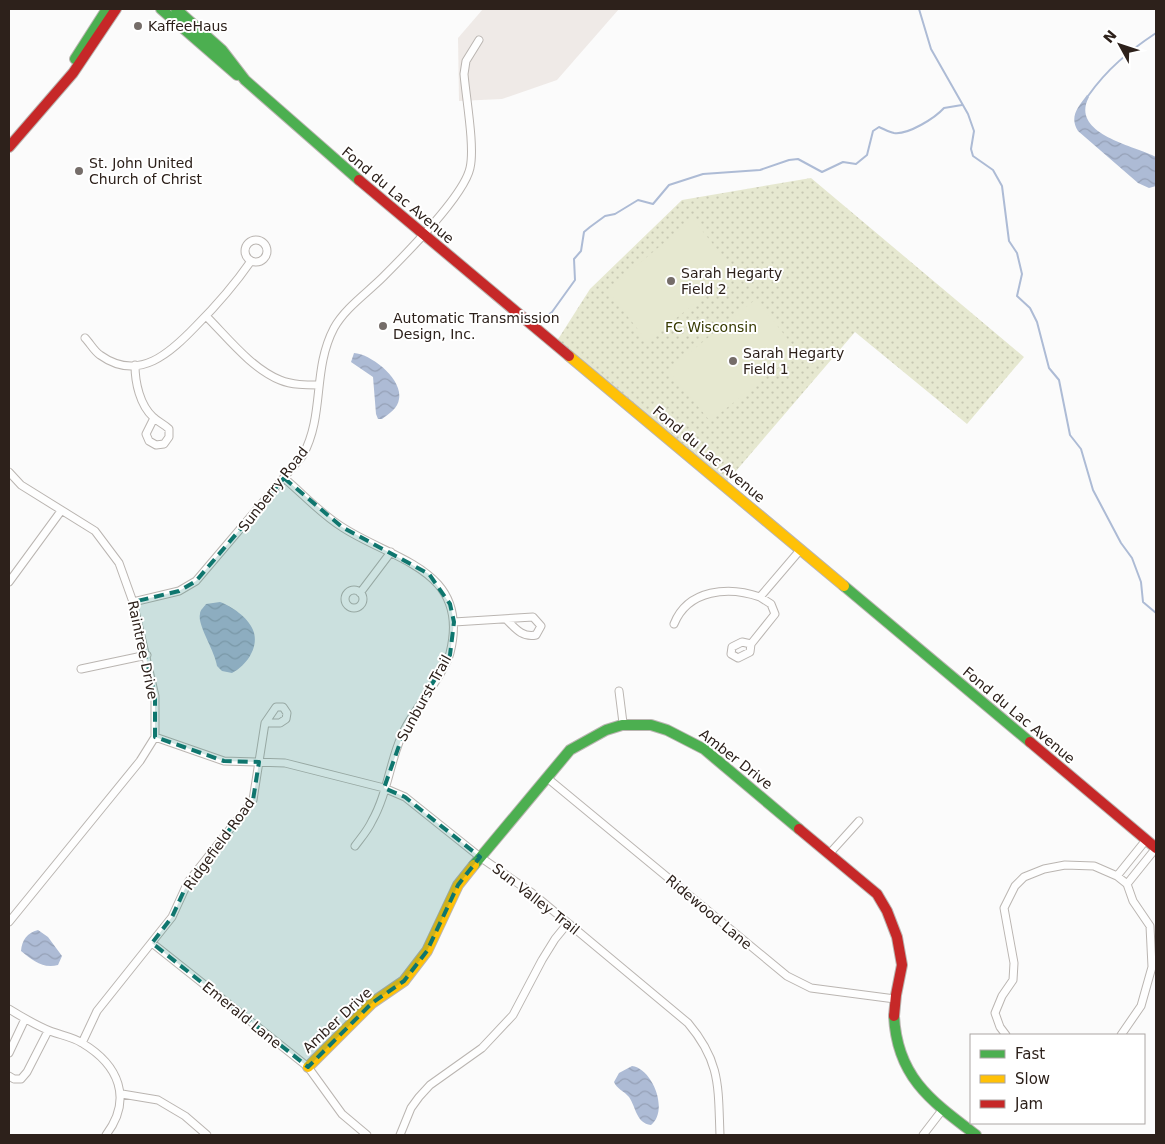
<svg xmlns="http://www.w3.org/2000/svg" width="1165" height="1144" viewBox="0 0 1165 1144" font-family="'DejaVu Sans',sans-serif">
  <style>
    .built { fill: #efeae7 }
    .green { fill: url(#green-dots) }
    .pitch { fill: #e6e8d0 }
    .water { fill: url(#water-waves) }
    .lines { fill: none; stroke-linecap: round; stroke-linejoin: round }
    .stream { stroke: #adbbd5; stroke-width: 2 }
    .street-casing { stroke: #bab5b1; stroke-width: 9 }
    .fast-casing { stroke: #bab5b1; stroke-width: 12 }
    .slow-casing { stroke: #bab5b1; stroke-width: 12 }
    .jam-casing { stroke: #bab5b1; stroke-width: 12 }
    .street { stroke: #fefefe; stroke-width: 7 }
    .fast { stroke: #4caf50; stroke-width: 10 }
    .slow { stroke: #ffc107; stroke-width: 10 }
    .jam { stroke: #c62828; stroke-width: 10 }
    .marked { fill: #0f766e; fill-opacity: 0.2; stroke: #0f766e; stroke-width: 4; stroke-dasharray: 10 6; stroke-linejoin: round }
    .poi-dot { fill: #756d69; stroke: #fff; stroke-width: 2 }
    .labels { text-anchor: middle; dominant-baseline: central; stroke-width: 4; stroke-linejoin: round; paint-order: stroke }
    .poi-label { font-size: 14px; fill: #2d211b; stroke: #fff; text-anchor: start }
    .street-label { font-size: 14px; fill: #2d211b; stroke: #fff }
    .park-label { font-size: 14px; fill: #383b03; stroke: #fff }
  </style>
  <defs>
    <pattern id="green-dots" width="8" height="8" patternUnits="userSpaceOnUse" patternTransform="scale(1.25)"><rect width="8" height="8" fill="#e6e8d0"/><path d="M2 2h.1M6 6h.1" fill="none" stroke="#c6c7b2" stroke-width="1.8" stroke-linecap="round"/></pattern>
    <pattern id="water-waves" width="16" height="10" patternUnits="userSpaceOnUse" patternTransform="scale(1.25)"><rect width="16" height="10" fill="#adbbd5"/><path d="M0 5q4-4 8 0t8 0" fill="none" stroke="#95a0b6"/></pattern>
  </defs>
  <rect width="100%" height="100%" fill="#fbfbfb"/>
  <path class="built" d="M483 9H619L557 80 502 99 459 101 458 38Z"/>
  <path class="green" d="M811 178 1024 357 967 424 855 332 724 485 555 344 590 289 682 200Z"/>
  <path class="pitch" d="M693 219 735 272 647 341 607 290Z
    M756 299 798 352 710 421 668 370Z"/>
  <path class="water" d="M1087 95 1089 97C1069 134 1135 146 1156 157V186L1149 188 1138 183 1078 131C1069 117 1078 107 1087 95Z
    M354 353C371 354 403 379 399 399 398 408 389 414 382 419H378L376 414 373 377 351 362Z
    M220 602C231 606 248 617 253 630 260 647 246 666 232 673L222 671 217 666C215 651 197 625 200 614 200 610 204 607 206 604Z
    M38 930 48 937 62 956 58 965C43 969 32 960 21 951 22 940 27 933 38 930Z
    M632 1066C653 1069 669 1111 651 1125 636 1123 636 1107 629 1097 624 1091 617 1089 614 1082L619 1073Z"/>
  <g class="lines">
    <path class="stream" d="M919 9 931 49 968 114 974 131 971 149 973 156 993 170 1002 186 1009 241 1017 253 1022 274 1017 296 1030 308 1037 322 1049 368 1059 380 1070 435 1081 449 1093 490 1121 543 1132 558 1141 582 1143 602 1156 613
      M1088 96C1107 69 1129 51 1156 33
      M539 322 552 312 575 280 574 259 581 251 584 232 590 227 605 216 615 214 638 200 653 204 669 185 703 174 760 170 789 160 798 159 822 172 843 162 856 164 867 155 873 131 879 127C884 129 889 132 894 133 908 135 935 118 944 108L962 105"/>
    <g class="street-casing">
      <path id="street" d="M245 251a11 11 0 1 1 22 0a11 11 0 1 1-22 0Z
        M206 316C228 338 251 368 280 380 292 385 306 385 319 385
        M85 338C90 343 94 351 100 355 139 383 171 352 196 326 216 306 235 284 251 261
        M135 365C135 383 140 405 153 417 158 422 164 424 169 429V437L164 444 156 445 149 441 146 434 154 418
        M9 472 21 485 95 531 119 563 133 602 155 696V737L140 761 9 922
        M284 478C303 494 321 514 342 527 394 561 471 569 450 653 446 670 417 707 407 725 390 755 389 791 372 821 368 830 361 838 355 846
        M9 582 61 511
        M345 599a9 9 0 1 1 18 0a9 9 0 1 1-18 0Z
        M360 593 391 552
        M133 602 179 591 196 581 303 455C325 414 312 370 334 328 345 308 367 293 383 277 405 255 464 196 470 168 475 147 466 98 464 74L466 61 479 40
        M454 622 533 617 541 626 536 635C522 638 515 628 506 619
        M674 624C688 589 729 586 760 597L801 549
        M751 644 742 642 732 647 731 654 738 658 750 652 751 644 775 614 771 604 760 597
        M81 669 147 655
        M619 691 623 723
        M155 737 224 761 285 763 384 788 405 797 480 857 532 893 688 1023C721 1062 718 1087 720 1135
        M546 777 787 976 811 988 895 999
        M830 853 859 821
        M1117 876 1146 840
        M1127 884 1156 848
        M152 943 308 1067 342 1114 367 1135
        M9 1009C22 1017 35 1025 50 1031 60 1035 73 1037 82 1043 119 1065 133 1099 106 1135
        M1006 1035 1000 1027 995 1013 1002 996 1013 980 1014 963 1004 908 1015 886 1024 877 1044 869 1065 865 1094 866 1117 876 1127 884 1133 901 1150 926 1152 967 1141 1006 1121 1035
        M82 1043 97 1011 172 917 188 882 253 800 265 723 276 707H283L287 713 286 719 280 723H265
        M9 1053 25 1019
        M9 1076 14 1079H21L27 1072 48 1031
        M122 1094 158 1100 185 1116 207 1135
        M400 1135 411 1108 419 1097 430 1085 482 1048 513 1015 542 960 555 939 568 923
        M923 1135 943 1109"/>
    </g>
    <g class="fast-casing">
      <path id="fast" d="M161 9 237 75
        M176 9 222 50 245 80 359 180
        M75 59 107 9
        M844 586 1030 742
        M474 865 570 750 606 730 622 725H651L667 730 704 749 799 829
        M894 1016C897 1077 931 1101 976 1135"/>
    </g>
    <g class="slow-casing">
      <path id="slow" d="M569 356 844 586
        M308 1067 372 1003 404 981 427 951 458 885 474 865"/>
    </g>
    <g class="jam-casing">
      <path id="jam" d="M9 147 73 73 116 9
        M359 180 569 356
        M1030 742 1156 848
        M799 829 877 894 887 911 897 937 902 965 896 995 894 1016"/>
    </g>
    <use href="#street" class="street"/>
    <use href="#fast" class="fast"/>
    <use href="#slow" class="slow"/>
    <use href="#jam" class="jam"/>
  </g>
  <path class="marked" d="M284 478 342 527 429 574 450 604 454 622 450 655 406 726 384 788 405 797 480 857 458 885 427 951 404 981 372 1003 308 1067 152 943 172 917 188 882 253 800 259 762 224 761 155 737V696L133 602 179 591 196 581Z"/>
  <g class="poi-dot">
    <circle cx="138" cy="26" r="5"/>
    <circle cx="79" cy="171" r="5"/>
    <circle cx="671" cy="281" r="5"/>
    <circle cx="383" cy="326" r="5"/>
    <circle cx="733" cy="361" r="5"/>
  </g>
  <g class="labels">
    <g class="poi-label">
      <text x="148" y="26">KaffeeHaus</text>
      <text x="89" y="163">St. John United<tspan x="89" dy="16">Church of Christ</tspan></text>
      <text x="681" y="273">Sarah Hegarty<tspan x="681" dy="16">Field 2</tspan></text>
      <text x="393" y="318">Automatic Transmission<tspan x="393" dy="16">Design, Inc.</tspan></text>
      <text x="743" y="353">Sarah Hegarty<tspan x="743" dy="16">Field 1</tspan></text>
    </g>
    <g class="street-label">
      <text transform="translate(398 195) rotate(40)">Fond du Lac Avenue</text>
      <text transform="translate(709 454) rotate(40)">Fond du Lac Avenue</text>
      <text transform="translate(273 489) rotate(-52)">Sunberry Road</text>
      <text transform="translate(143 650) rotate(78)">Raintree Drive</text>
      <text transform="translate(424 698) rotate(-61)">Sunburst Trail</text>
      <text transform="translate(1019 715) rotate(40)">Fond du Lac Avenue</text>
      <text transform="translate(736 759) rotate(38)">Amber Drive</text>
      <text transform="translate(219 844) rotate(-54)">Ridgefield Road</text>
      <text transform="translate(536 899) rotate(38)">Sun Valley Trail</text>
      <text transform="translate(709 912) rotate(40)">Ridewood Lane</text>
      <text transform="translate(242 1015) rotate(39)">Emerald Lane</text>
      <text transform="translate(337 1020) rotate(-43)">Amber Drive</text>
    </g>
    <g class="park-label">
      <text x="711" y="327">FC Wisconsin</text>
    </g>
  </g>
  <rect width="1165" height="1144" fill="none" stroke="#2d211b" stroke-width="20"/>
  <rect x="970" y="1034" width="175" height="90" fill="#ffffff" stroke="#aba6a4"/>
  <rect x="980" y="1050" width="25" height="8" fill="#4caf50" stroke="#aba6a4"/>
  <text x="1015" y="1059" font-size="15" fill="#2d211b">Fast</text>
  <rect x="980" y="1075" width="25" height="8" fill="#ffc107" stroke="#aba6a4"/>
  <text x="1015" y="1084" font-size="15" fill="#2d211b">Slow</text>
  <rect x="980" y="1100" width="25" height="8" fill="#c62828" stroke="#aba6a4"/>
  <text x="1015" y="1109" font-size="15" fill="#2d211b">Jam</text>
  <g transform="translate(1120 45) rotate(310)" stroke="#ffffff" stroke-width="4" paint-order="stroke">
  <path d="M0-4L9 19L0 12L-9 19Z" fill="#2d211b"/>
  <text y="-8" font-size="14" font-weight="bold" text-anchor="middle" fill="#2d211b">N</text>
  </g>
</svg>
